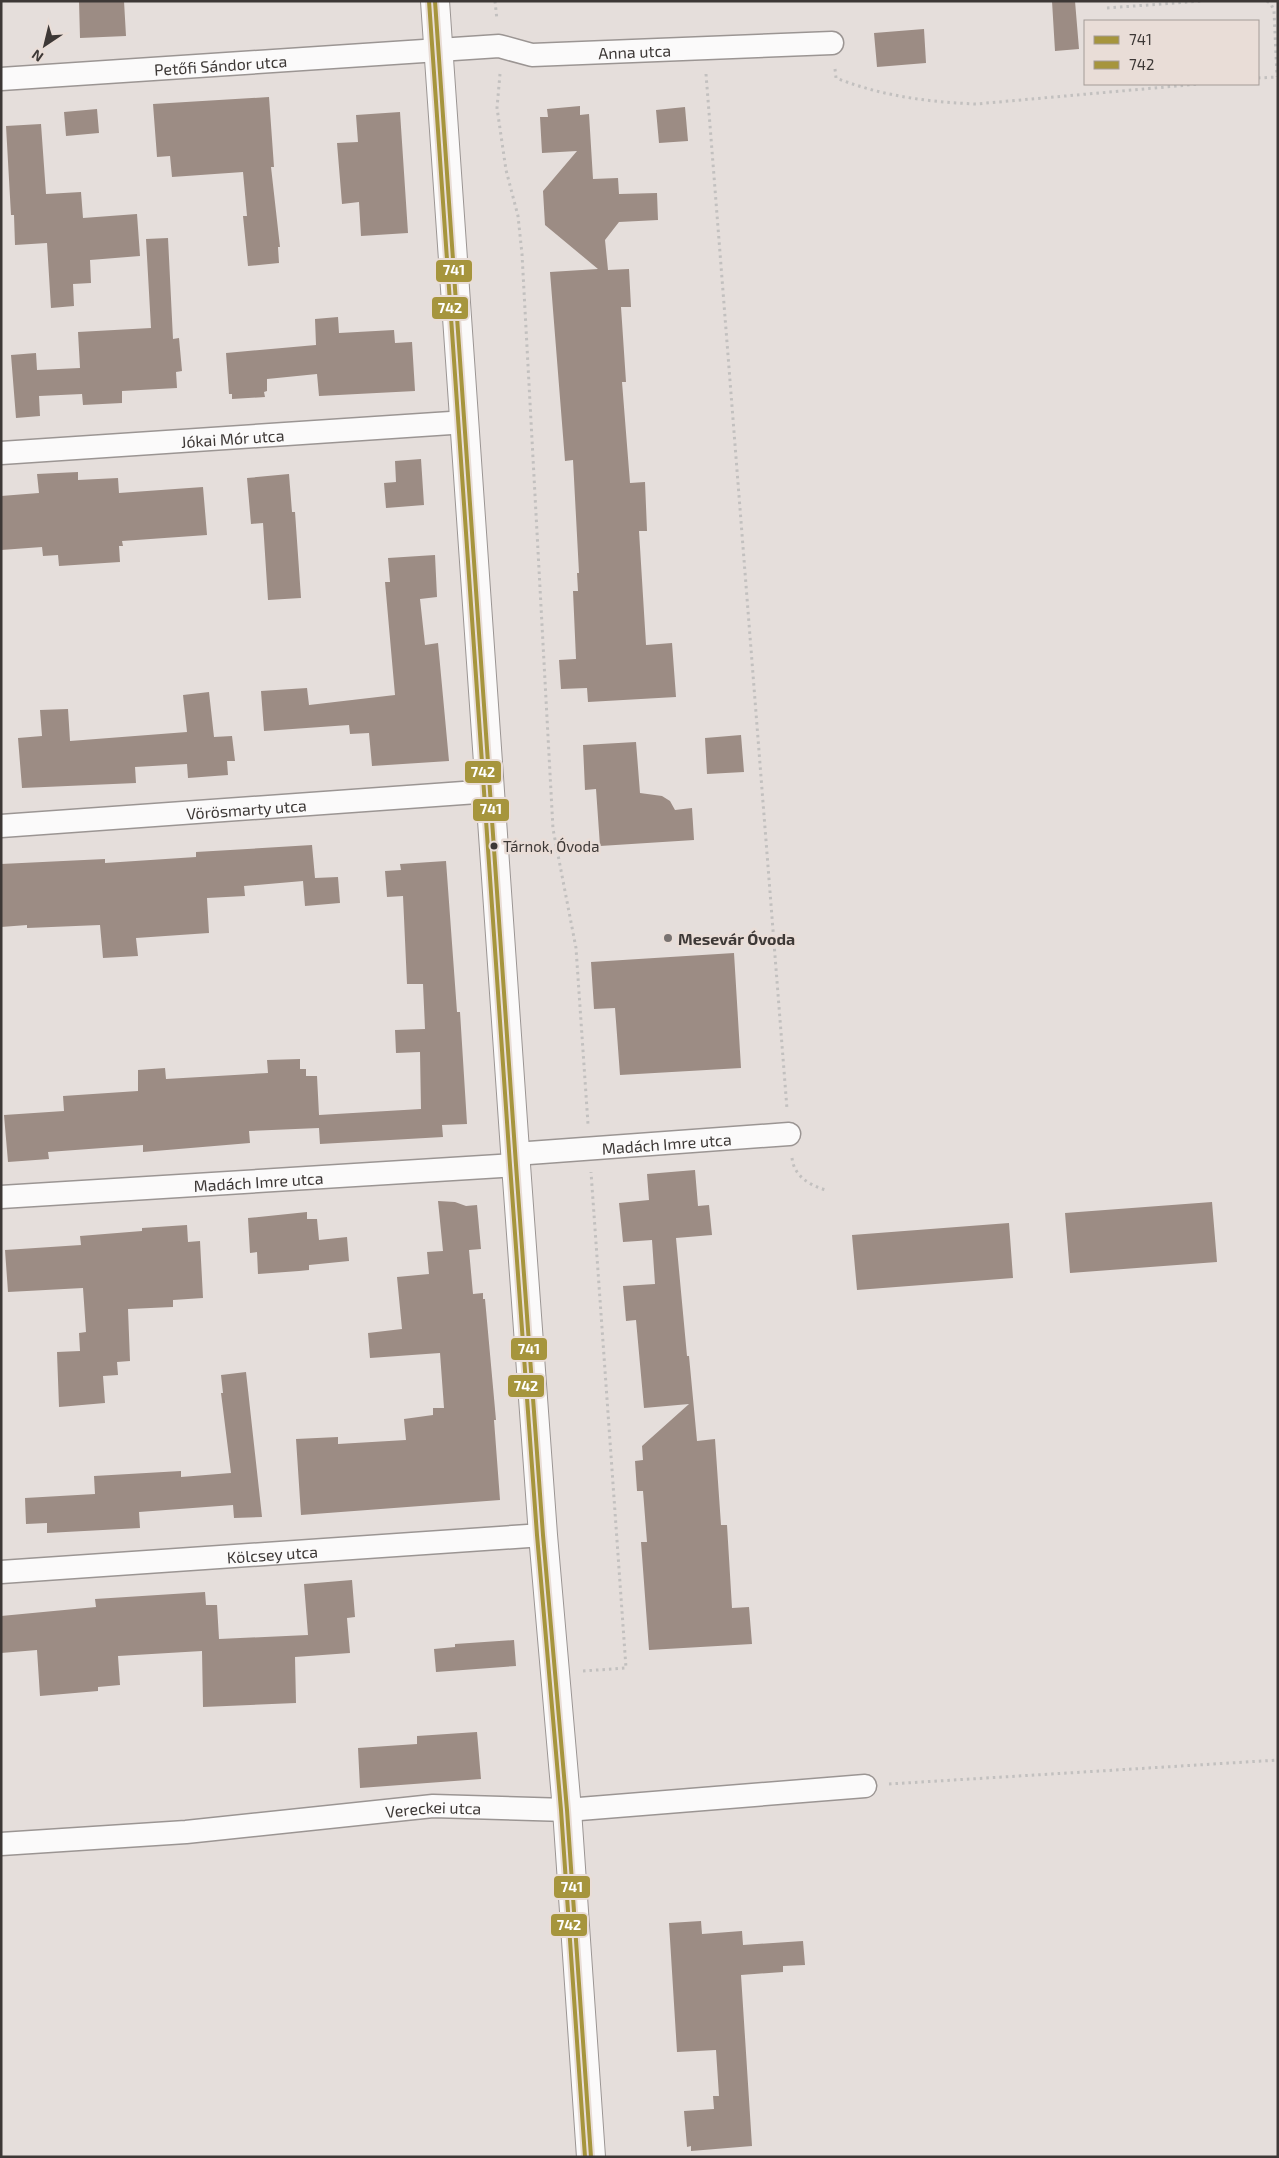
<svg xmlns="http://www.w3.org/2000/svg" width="1279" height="2158" viewBox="0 0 1279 2158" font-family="'Exo 2',sans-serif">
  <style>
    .building { fill: #9c8c84 }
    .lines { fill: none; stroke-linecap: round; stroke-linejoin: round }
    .minor-casing { stroke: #9b9593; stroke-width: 25 }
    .tertiary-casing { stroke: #9b9593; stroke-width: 30 }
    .path { stroke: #c2c0bf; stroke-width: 3; stroke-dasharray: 2.5 4; stroke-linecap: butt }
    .minor { stroke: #fbfafa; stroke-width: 22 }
    .tertiary { stroke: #fbfafa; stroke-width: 28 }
    .bus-1-casing { stroke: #e9ddd7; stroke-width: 8 }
    .bus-2-casing { stroke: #e9ddd7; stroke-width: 8 }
    .bus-1 { stroke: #a6953d; stroke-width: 4 }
    .bus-2 { stroke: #a6953d; stroke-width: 4 }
    .bus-dot { fill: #3d3836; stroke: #e9ddd7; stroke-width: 2 }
    .poi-dot { fill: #787270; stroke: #e9ddd7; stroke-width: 2 }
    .labels { text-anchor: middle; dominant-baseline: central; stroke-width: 5; stroke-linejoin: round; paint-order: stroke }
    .bus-label { font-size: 15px; fill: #3d3836; stroke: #e9ddd7; text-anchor: start }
    .street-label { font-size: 16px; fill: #3d3836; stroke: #e9ddd7 }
    .poi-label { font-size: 16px; font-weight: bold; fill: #3d3836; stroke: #e9ddd7; text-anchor: start }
    .line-badge { stroke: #e9ddd7; stroke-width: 2 }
    .badge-label { font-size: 14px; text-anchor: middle; font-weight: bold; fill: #fff }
  </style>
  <rect width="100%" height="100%" fill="#e5dedb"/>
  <path class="building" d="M79 1H124L126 36 80 38Z
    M1052 1H1075L1079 49 1055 51Z
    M924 29 926 63 877 67 874 33Z
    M269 97 274 167H271L280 247H278L279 263 248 266 243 216H247L243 172 172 177 170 156 157 157 153 104Z
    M580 106V115L589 114 593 179 618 178 619 194 657 193 658 220 619 222 605 240 608 270 629 269 631 307H621L626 382H622L630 483 645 482 647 531H639L646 645 672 643 676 697 588 702 587 688 561 689 559 660 576 659 573 591H578L577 573H579L573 460 565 461 550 272 598 269 545 225 543 191 577 151 542 153 540 117H548L547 109Z
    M685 107 688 141 659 143 656 110Z
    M97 109 99 133 66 136 64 112Z
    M400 112 408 233 361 236 359 202 342 204 337 143 358 142 356 115Z
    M41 124 46 194 81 192 83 218 137 214 140 256 90 260 91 283 73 284 74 306 51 308 47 243 15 245 14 215H11L6 126Z
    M168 238 173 339 179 338 182 371 176 372 177 388 122 391V403L83 405 82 394 39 396 40 416 16 418 11 355 36 353 37 370 80 368 78 332 151 328 146 239Z
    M338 317 339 333 394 330 395 343 412 342 415 391 319 396 317 374 267 379V391L264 392 265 397 232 399V394H229L226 353 316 345 315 319Z
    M421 459 424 505 386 508 384 483 396 482 395 461Z
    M78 472V480L118 478 119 493 203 487 207 535 122 541 123 546H119L120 562 59 566 58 555 43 556 42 547 1 550V496L39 493 37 474Z
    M289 474 292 512H295L301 598 268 600 263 523 251 524 247 478Z
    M435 555 437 597 420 599 425 645 438 643 449 761 372 766 369 733 350 734 349 725 264 731 261 691 307 688 309 705 395 695 385 582H390L388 558Z
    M209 692 214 737 232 736 235 761H227L228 775 188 778 187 764 135 767 136 783 22 788 18 738 42 736 40 710 68 709 70 741 187 732 183 695Z
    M741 735 744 772 707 774 705 738Z
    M636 742 640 793 662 796 670 801 675 810 692 808 694 840 600 846 596 789 585 790 583 745Z
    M312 845 315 878 338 877 340 903 305 906 303 881 244 886 245 896 207 898 209 933 136 938 138 956 103 958 100 925 27 928V925L1 927V864L105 859V863L196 857V852Z
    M446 861 457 1012H460L467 1124 442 1125 443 1137 320 1144 319 1128 249 1131 250 1143 143 1152V1145L48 1152 49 1159 8 1162 4 1115 64 1111 63 1096 138 1091V1070L165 1068 166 1079 268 1073 267 1060 300 1059V1069H306V1076H317L319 1115 421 1109 420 1052 396 1053 395 1030 425 1029 423 984H407L403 896 387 897 385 871 401 870 400 864Z
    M734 953 741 1068 620 1075 615 1008 594 1009 591 962Z
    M695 1170 698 1206 709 1205 712 1235 676 1238 687 1356H689L697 1441 715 1439 721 1525H727L732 1608 749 1607 752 1644 649 1650 641 1542H647L643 1491H637L635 1461 643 1460 642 1446 689 1404 644 1408 636 1320 626 1321 623 1286 655 1284 652 1240 623 1242 619 1203 649 1200 647 1174Z
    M438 1201 455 1202 466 1206 477 1205 481 1249 469 1250 473 1294 483 1293V1299H485L496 1420H494L500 1500 301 1515 296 1439 338 1437V1444L406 1440 404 1419 433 1415V1408H444L440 1353 370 1358 368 1333 402 1329 397 1277 429 1274 427 1252 443 1251Z
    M1212 1202 1217 1262 1070 1273 1065 1213Z
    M307 1212V1219H317L319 1240 347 1237 349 1261 309 1265V1270L299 1271 258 1274 257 1252 250 1253 248 1218Z
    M1009 1223 1013 1278 857 1290 852 1235Z
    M187 1225 188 1242 200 1241 203 1298 173 1300V1307L128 1309 130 1361 117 1362 118 1375 103 1376 105 1403 59 1407 57 1352 80 1351 79 1333 86 1332 83 1288 8 1292 5 1250 81 1245 80 1236 142 1231V1228Z
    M246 1372 262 1517 234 1518 233 1505 139 1512 140 1528 47 1533V1523L26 1524 25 1498 95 1494 94 1476 181 1471V1477L231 1473 221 1393H223L221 1375Z
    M352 1580 355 1617 347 1618 350 1653 295 1657 296 1703 203 1707 202 1651 118 1656 120 1685 98 1687V1691L40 1696 37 1650 1 1653V1616L96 1607 95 1599 205 1592 206 1605H217L219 1639 308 1635 304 1584Z
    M514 1640 516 1666 436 1672 434 1649 455 1647V1644Z
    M477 1732 481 1779 360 1788 358 1748 417 1744V1736Z
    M701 1921 702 1934 742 1931 743 1945 803 1941 805 1965 783 1966V1972L741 1975 752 2146 691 2151V2146L687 2147 684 2111 714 2109 713 2096H719L716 2050 677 2052 669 1923Z"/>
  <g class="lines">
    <g class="minor-casing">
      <g id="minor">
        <path id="s1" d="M1 79 499 46 532 55 832 43"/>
        <path id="s2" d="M1 453 466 422"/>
        <path id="s3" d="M1 826 491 791"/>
        <path id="s4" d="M515 1154 789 1134"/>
        <path id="s5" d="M1 1197 516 1165"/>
        <path id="s6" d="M1 1572 543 1535"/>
        <path id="s7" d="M1 1844 186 1832 433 1806 567 1810 865 1786"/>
      </g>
    </g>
    <g class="tertiary-casing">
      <path id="tertiary" d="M435 1 516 1165 543 1535 567 1810 591 2157"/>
    </g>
    <path class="path" d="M495 1 497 20
      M1267 1 1271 4 1274 11 1277 77
      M1107 8 1202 1
      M835 69 836 78C882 96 927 102 976 104L1199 84
      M500 74 497 108 506 170 518 216 522 254 553 829 576 948 588 1124
      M706 74 787 1109
      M1258 78 1277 77
      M792 1158C794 1176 809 1185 826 1190
      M583 1671 626 1668 591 1172
      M889 1784 1278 1760"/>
    <use href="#minor" class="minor"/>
    <use href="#tertiary" class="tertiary"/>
    <g class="bus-1-casing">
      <path id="bus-1" d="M435 1 516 1165 543 1535 567 1810 591 2157"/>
    </g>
    <g class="bus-2-casing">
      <path id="bus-2" d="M429 1 510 1165 537 1535 561 1810 585 2157"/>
    </g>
    <use href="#bus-1" class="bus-1"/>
    <use href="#bus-2" class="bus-2"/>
  </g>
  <circle class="bus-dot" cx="494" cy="846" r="4.5"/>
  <circle class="poi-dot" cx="668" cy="938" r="5"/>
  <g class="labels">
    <g class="bus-label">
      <text x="503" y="846">Tárnok, Óvoda</text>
    </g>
    <g class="street-label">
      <text stroke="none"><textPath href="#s1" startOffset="636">Anna utca</textPath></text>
      <text stroke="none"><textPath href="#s1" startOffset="220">Petőfi Sándor utca</textPath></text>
      <text stroke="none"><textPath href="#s2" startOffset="232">Jókai Mór utca</textPath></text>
      <text stroke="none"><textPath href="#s3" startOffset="246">Vörösmarty utca</textPath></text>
      <text stroke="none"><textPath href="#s4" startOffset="152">Madách Imre utca</textPath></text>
      <text stroke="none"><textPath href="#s5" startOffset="258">Madách Imre utca</textPath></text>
      <text stroke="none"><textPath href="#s6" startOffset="272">Kölcsey utca</textPath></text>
      <text stroke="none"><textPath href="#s7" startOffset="434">Vereckei utca</textPath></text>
    </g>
    <g class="poi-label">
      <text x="678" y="938">Mesevár Óvoda</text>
    </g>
  </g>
  <g class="line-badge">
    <rect x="435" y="259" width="38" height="24" rx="5" fill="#a6953d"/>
    <rect x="431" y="296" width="38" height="24" rx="5" fill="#a6953d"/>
    <rect x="464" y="760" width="38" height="24" rx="5" fill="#a6953d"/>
    <rect x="472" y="798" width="38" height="24" rx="5" fill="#a6953d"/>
    <rect x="510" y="1337" width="38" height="24" rx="5" fill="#a6953d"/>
    <rect x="507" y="1374" width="38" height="24" rx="5" fill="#a6953d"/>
    <rect x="553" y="1875" width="38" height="24" rx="5" fill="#a6953d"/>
    <rect x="550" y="1913" width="38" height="24" rx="5" fill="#a6953d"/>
  </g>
  <g class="badge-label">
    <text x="454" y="275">741</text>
    <text x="450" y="313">742</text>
    <text x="483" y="777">742</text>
    <text x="491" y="814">741</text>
    <text x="529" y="1354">741</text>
    <text x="526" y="1391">742</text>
    <text x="572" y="1892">741</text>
    <text x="569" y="1930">742</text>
  </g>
  <rect width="1279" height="2158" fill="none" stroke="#3d3836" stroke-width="5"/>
  <rect x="1084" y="20" width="175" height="65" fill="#e9ddd7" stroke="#a49b97"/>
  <rect x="1094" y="36" width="25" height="8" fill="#a6953d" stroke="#a49b97"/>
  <text x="1129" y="45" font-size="15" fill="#3d3836">741</text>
  <rect x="1094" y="61" width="25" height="8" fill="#a6953d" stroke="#a49b97"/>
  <text x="1129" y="70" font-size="15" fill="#3d3836">742</text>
  <g transform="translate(45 45) rotate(215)" stroke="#e9ddd7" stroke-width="4" paint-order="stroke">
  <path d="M0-4L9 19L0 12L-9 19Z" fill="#3d3836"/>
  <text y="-8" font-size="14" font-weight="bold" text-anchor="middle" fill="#3d3836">N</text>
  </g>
</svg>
